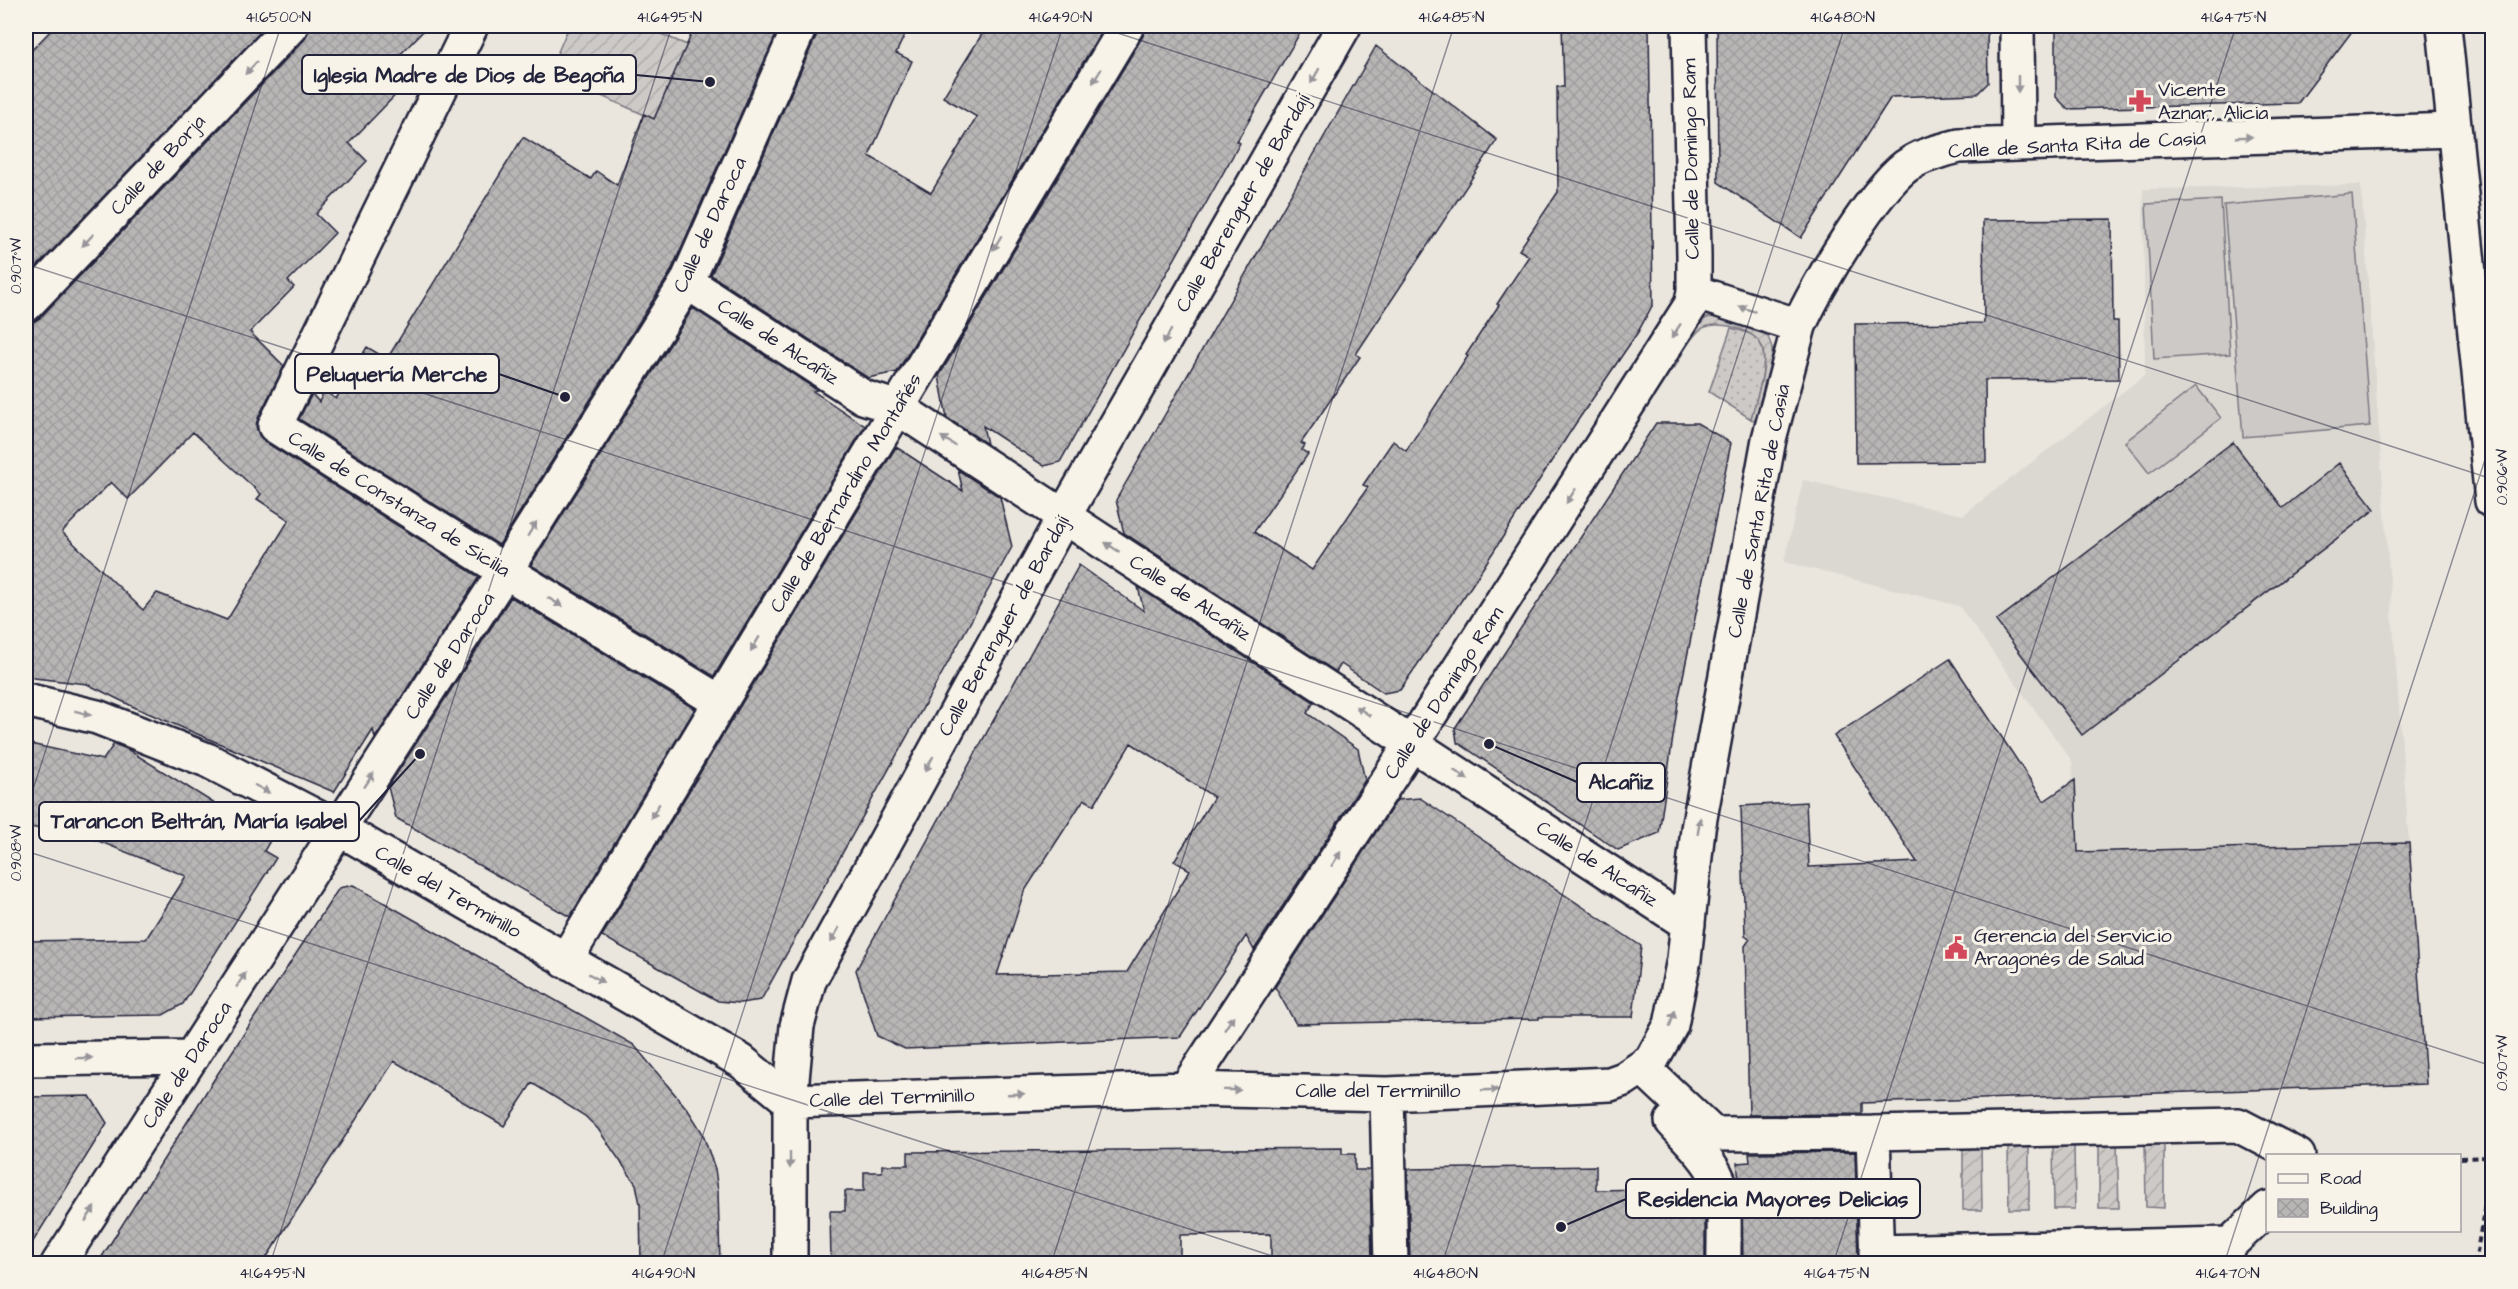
<svg xmlns="http://www.w3.org/2000/svg" width="2518" height="1289" viewBox="0 0 2518 1289" font-family="'Architects Daughter',sans-serif">
  <style>
    .built { fill: #dbd8d2 }
    .grass { fill: url(#grass-dots); stroke: #787680; stroke-width: 1.5 }
    .garden { fill: url(#garden-furrows); stroke: #787680; stroke-width: 1.5 }
    .pitch { fill: #cdc9c6; stroke: #787680; stroke-width: 1.5 }
    .building { fill: url(#building-cross-hatch); stroke: #22223b; stroke-width: 1.5; fill-rule: evenodd }
    .lines { fill: none; stroke-linecap: round; stroke-linejoin: round }
    .minor-casing { stroke: #22223b; stroke-width: 38 }
    .major-casing { stroke: #22223b; stroke-width: 38 }
    .path { stroke: #22223b; stroke-width: 4; stroke-dasharray: 6 4.5; stroke-linecap: butt }
    .minor { stroke: #f7f3e8; stroke-width: 33 }
    .major { stroke: #f7f3e8; stroke-width: 33 }
    .oneway { fill: #97959a }
    .ticks { fill: none; stroke: #22223b; stroke-width: 1.5; stroke-opacity: 0.45 }
    .labels { text-anchor: middle; dominant-baseline: central; stroke-width: 6; stroke-linejoin: round; paint-order: stroke }
    .poi-label { font-size: 20px; fill: #22223b; stroke: #f7f3e8; text-anchor: start }
    .street-label { font-size: 20px; fill: #22223b; stroke: #f7f3e8 }
    .leader { fill: none; stroke: #22223b; stroke-width: 2 }
    .callout-dot { fill: #22223b; stroke: #f7f3e8; stroke-width: 2 }
    .callout { fill: #f7f3e8; stroke: #22223b; stroke-width: 2 }
    .callout-label { font-size: 21px; text-anchor: middle; font-weight: bold; fill: #22223b }
    .neatline { fill: none; stroke: #22223b; stroke-width: 2 }
    .ticks-label { font-size: 15px; text-anchor: middle; fill: #22223b }
  </style>
  <defs>
    <pattern id="grass-dots" width="8" height="8" patternUnits="userSpaceOnUse" patternTransform="scale(1.5)"><rect width="8" height="8" fill="#cdc9c6"/><path d="M2 2h.1M6 6h.1" fill="none" stroke="#b0acab" stroke-width="1.8" stroke-linecap="round"/></pattern>
    <pattern id="garden-furrows" width="10" height="10" patternUnits="userSpaceOnUse" patternTransform="scale(1.5)"><rect width="10" height="10" fill="#cdc9c6"/><path d="M-1 1l2-2M0 10L10 0M9 11l2-2" fill="none" stroke="#b0acab"/></pattern>
    <pattern id="building-cross-hatch" width="8" height="8" patternUnits="userSpaceOnUse" patternTransform="scale(1.5)"><rect width="8" height="8" fill="#b8b6b5"/><path d="M0 0l8 8M0 8l8-8" fill="none" stroke="#9e9c9d"/></pattern>
  </defs>
  <rect width="100%" height="100%" fill="#eae6de"/>
  <filter id="ink" filterUnits="userSpaceOnUse"><feTurbulence type="fractalNoise" baseFrequency=".0167" numOctaves="2"/><feDisplacementMap in="SourceGraphic" scale="12" xChannelSelector="R" yChannelSelector="G"/><feConvolveMatrix kernelMatrix="1 2 1 2 8 2 1 2 1" color-interpolation-filters="sRGB"/></filter>
  <g filter="url(#ink)">
    <path class="built" d="M2361 185 2409 843 2078 852 2072 761 1959 606 1784 562 1803 480 1963 515 2145 375 2143 189Z"/>
    <path class="grass" d="M1731 328C1738 330 1748 332 1754 336 1775 350 1756 399 1751 419L1709 392Z"/>
    <path class="garden" d="M569 26H642L687 45 654 119 549 73Z
      M1718 315C1731 320 1750 323 1762 331 1785 347 1764 403 1759 424L1751 419C1756 398 1767 372 1763 350 1759 329 1716 318 1700 330 1688 340 1681 357 1674 369L1666 365 1700 320Z
      M2164 1142V1208L2146 1207 2145 1143Z
      M2099 1143H2117L2119 1208H2099Z
      M2029 1144V1209H2009L2008 1145Z
      M2053 1144H2074L2075 1209H2054Z
      M1963 1145H1981L1982 1210H1963Z"/>
    <path class="pitch" d="M2352 194 2370 426 2243 437 2224 205Z
      M2221 200 2230 354 2154 359 2146 204Z
      M2196 386 2221 418 2149 473 2125 442Z"/>
    <path class="building" d="M55 26H266L26 278V56Z
      M309 26H428L394 61 412 78 349 143 367 161 316 214 335 233 288 281 294 287 250 332 284 366 258 418 256 426 259 435 265 442 479 577 375 738 373 730 334 792 136 708 87 684 26 677V323H32L40 318 305 39ZM193 432 261 494 257 499 289 520 227 620 157 593 143 610 62 532 111 482 128 499Z
      M695 26H780L670 273 499 545 299 419 312 394 319 402 324 391 336 399 367 347 387 359 523 137 591 179 596 171 617 185 644 114 654 119Z
      M818 26H909L896 53 912 61 869 156 931 193 977 117 943 97 987 26H1105L897 372 868 378 711 275 817 34Z
      M1146 26H1304L1237 141 1240 143 1060 462 1044 466 983 426 987 444 947 418 939 376 1143 36Z
      M1562 26H1649L1653 304 1638 332 1574 426 1472 585 1400 690 1384 693 1341 664 1336 672 1124 533 1116 500 1376 46 1497 140 1356 354 1360 357 1301 443 1305 445 1302 450 1308 454 1254 532 1312 570 1368 487 1363 485 1393 441 1406 451 1468 356 1466 355 1499 305 1497 304 1529 256 1519 250 1558 192 1557 87H1564Z
      M1717 26H1788V30L1873 28V26H1987L1988 83 1977 94 1891 97 1801 238 1718 182Z
      M2056 26H2356L2298 103 2068 109 2056 97Z
      M2112 219 2113 321H2118L2119 379 1985 380 1986 462 1856 463 1855 324 1984 323 1983 220Z
      M693 308 817 390 813 391 865 426 714 676 531 565Z
      M1656 423H1697L1731 443 1679 696 1659 833 1618 850 1457 742 1455 728Z
      M2233 442 2283 508 2339 463 2375 509 2082 735 1996 621Z
      M896 447 963 491 958 470 1000 497 1012 547 761 1000 740 1003 718 1001 602 936Z
      M1079 565 1144 611 1138 587 1314 702 1307 713 1358 749 1365 780 1254 950 1246 936 1180 1037 905 1049 877 1036 856 970ZM1131 743 1214 797 1174 861 1190 870 1127 972 997 975 1024 892 1084 799 1094 805Z
      M511 597 695 709 570 917 396 818 388 787Z
      M1950 659 2044 801 2075 780 2078 852 2409 843 2426 1084 1862 1103V1114L1749 1115 1745 946 1750 939 1745 936 1741 806 1806 802 1809 867 1917 862 1834 736Z
      M26 743 103 760 114 744 127 749 271 839 264 851 276 858 183 1004 163 1015 26 1017V941L146 939 186 876 61 826 57 833 26 826Z
      M1420 798 1641 946 1633 1017H1539V1019L1296 1024 1275 987 1397 800Z
      M353 885 634 1045 688 1110 702 1132 715 1169 718 1191 720 1263H641L640 1204 636 1184 598 1129 585 1116 532 1083 504 1126 394 1061 263 1263H98L215 1078 339 888Z
      M90 1096 107 1123 26 1253V1097Z
      M1342 1148V1154H1355V1170H1370L1372 1263H1271V1234L1180 1235V1263H831L830 1211H845V1191H864V1172H882V1165H908V1152Z
      M1855 1152 1858 1263H1743L1742 1205 1737 1163 1750 1162 1749 1153Z
      M1596 1166V1190L1701 1188 1705 1207V1263H1410L1408 1169Z"/>
    <g class="lines">
      <g class="minor-casing">
        <path id="minor" d="M471 26 275 426 505 571 720 702
          M2017 26 2018 144
          M687 282 863 397 898 408 1688 924
          M1694 292 1799 326
          M26 305 291 26
          M26 700 97 717 207 760 338 828 741 1061 790 1101 1186 1089 1387 1094 1610 1084 1624 1079 1651 1061 1671 1025 1684 959 1698 829 1769 439 1799 326C1814 290 1879 180 1911 163 1925 154 1943 150 1959 146L2453 130
          M565 961 1127 26
          M26 1059 192 1057
          M1642 1067 1713 1134 1873 1133 1877 1264
          M1186 1089 1412 743 1691 305 1694 292V255L1689 26
          M1387 1094 1391 1264
          M1672 1121C1687 1138 1705 1154 1716 1175 1728 1196 1723 1239 1724 1264
          M1873 1133 2238 1125 2298 1156
          M1876 1252 2230 1244 2268 1208
          M58 1264 505 571 687 282 800 26
          M790 1264V1101L797 1026 809 981 1064 516 1344 26"/>
      </g>
      <g class="major-casing">
        <path id="major" d="M2444 26 2492 501"/>
      </g>
      <path class="path" d="M2460 1158 2492 1157
        M2475 1264 2489 1180 2492 1181"/>
      <use href="#minor" class="minor"/>
      <use href="#major" class="major"/>
    </g>
    <defs><path id="oneway-solid" d="M-6-.8H1V-3.2L6.5 0L1 3.2V.8H-6Z" transform="scale(1.5)"/></defs>
    <g class="oneway">
      <use href="#oneway-solid" transform="translate(251 68) rotate(133)"/>
      <use href="#oneway-solid" transform="translate(1097 76) rotate(121)"/>
      <use href="#oneway-solid" transform="translate(1315 76) rotate(120)"/>
      <use href="#oneway-solid" transform="translate(2018 84) rotate(90)"/>
      <use href="#oneway-solid" transform="translate(2244 137) rotate(-2)"/>
      <use href="#oneway-solid" transform="translate(88 240) rotate(133)"/>
      <use href="#oneway-solid" transform="translate(997 243) rotate(121)"/>
      <use href="#oneway-solid" transform="translate(1747 309) rotate(-162)"/>
      <use href="#oneway-solid" transform="translate(1676 331) rotate(123)"/>
      <use href="#oneway-solid" transform="translate(1167 337) rotate(120)"/>
      <use href="#oneway-solid" transform="translate(948 441) rotate(-147)"/>
      <use href="#oneway-solid" transform="translate(1571 496) rotate(123)"/>
      <use href="#oneway-solid" transform="translate(532 529) rotate(-58)"/>
      <use href="#oneway-solid" transform="translate(1112 547) rotate(-147)"/>
      <use href="#oneway-solid" transform="translate(555 602) rotate(31)"/>
      <use href="#oneway-solid" transform="translate(755 644) rotate(121)"/>
      <use href="#oneway-solid" transform="translate(1363 711) rotate(-147)"/>
      <use href="#oneway-solid" transform="translate(83 713) rotate(15)"/>
      <use href="#oneway-solid" transform="translate(929 764) rotate(119)"/>
      <use href="#oneway-solid" transform="translate(1461 775) rotate(33)"/>
      <use href="#oneway-solid" transform="translate(369 780) rotate(-57)"/>
      <use href="#oneway-solid" transform="translate(262 789) rotate(28)"/>
      <use href="#oneway-solid" transform="translate(655 811) rotate(121)"/>
      <use href="#oneway-solid" transform="translate(1699 826) rotate(-81)"/>
      <use href="#oneway-solid" transform="translate(1336 859) rotate(-57)"/>
      <use href="#oneway-solid" transform="translate(835 935) rotate(119)"/>
      <use href="#oneway-solid" transform="translate(596 978) rotate(30)"/>
      <use href="#oneway-solid" transform="translate(241 980) rotate(-57)"/>
      <use href="#oneway-solid" transform="translate(1672 1019) rotate(-74)"/>
      <use href="#oneway-solid" transform="translate(1229 1023) rotate(-57)"/>
      <use href="#oneway-solid" transform="translate(84 1058) rotate(-1)"/>
      <use href="#oneway-solid" transform="translate(1232 1090) rotate(1)"/>
      <use href="#oneway-solid" transform="translate(1490 1090) rotate(-2)"/>
      <use href="#oneway-solid" transform="translate(1016 1094) rotate(-2)"/>
      <use href="#oneway-solid" transform="translate(790 1160) rotate(90)"/>
      <use href="#oneway-solid" transform="translate(90 1214) rotate(-57)"/>
    </g>
  </g>
  <path class="ticks" d="M1096 26 2492 479M26 264 2492 1066M26 811 281 26M26 851 1297 1264M270 1264 672 26M661 1264 1063 26M1051 1264 1454 26M1442 1264 1845 26M1833 1264 2236 26M2224 1264 2492 438"/>
  <defs>
    <g id="pharmacy-bare" transform="scale(1.8)"><path d="M-2-6h4v4h4v4h-4v4h-4v-4h-4v-4h4Z" fill="#d1495b" stroke="#f7f3e8" stroke-width="2.5" paint-order="stroke"/></g>
    <g id="civic-bare" transform="scale(1.8)"><path d="M-.6-6.5H3V-4.5H.6V-3L4-1V1h2V6H-6V1h2V-1L-.6-3ZM-1.2 2.5V6h2.4V2.5Z" fill="#d1495b" stroke="#f7f3e8" stroke-width="2.5" paint-order="stroke"/></g>
  </defs>
  <g fill-rule="evenodd">
    <use href="#pharmacy-bare" x="2140" y="101"/>
    <use href="#civic-bare" x="1956" y="948"/>
  </g>
  <g class="labels">
    <g class="poi-label">
      <text x="2158" y="90">Vicente<tspan x="2158" dy="23">Aznar, Alicia</tspan></text>
      <text x="1974" y="936">Gerencia del Servicio<tspan x="1974" dy="23">Aragonés de Salud</tspan></text>
    </g>
    <g class="street-label">
      <text transform="translate(2077 145) rotate(-3)">Calle de Santa Rita de Casia</text>
      <text transform="translate(1691 159) rotate(-91)">Calle de Domingo Ram</text>
      <text transform="translate(158 165) rotate(-47)">Calle de Borja</text>
      <text transform="translate(1243 203) rotate(-60)">Calle Berenguer de Bardají</text>
      <text transform="translate(710 225) rotate(-65)">Calle de Daroca</text>
      <text transform="translate(778 342) rotate(33)">Calle de Alcañiz</text>
      <text transform="translate(846 493) rotate(-59)">Calle de Bernardino Montañés</text>
      <text transform="translate(399 504) rotate(32)">Calle de Constanza de Sicilia</text>
      <text transform="translate(1759 511) rotate(-79)">Calle de Santa Rita de Casia</text>
      <text transform="translate(1190 598) rotate(33)">Calle de Alcañiz</text>
      <text transform="translate(1004 626) rotate(-61)">Calle Berenguer de Bardají</text>
      <text transform="translate(450 656) rotate(-57)">Calle de Daroca</text>
      <text transform="translate(1444 693) rotate(-57)">Calle de Domingo Ram</text>
      <text transform="translate(1597 864) rotate(33)">Calle de Alcañiz</text>
      <text transform="translate(448 892) rotate(30)">Calle del Terminillo</text>
      <text transform="translate(187 1065) rotate(-57)">Calle de Daroca</text>
      <text x="1378" y="1091">Calle del Terminillo</text>
      <text transform="translate(892 1098) rotate(-2)">Calle del Terminillo</text>
    </g>
  </g>
  <path class="leader" d="M710 82L636 75M565 397L499 374M1489 744L1577 782M420 754L359 821M1561 1227L1626 1199"/>
  <g class="callout-dot">
    <circle cx="710" cy="82" r="6"/>
    <circle cx="565" cy="397" r="6"/>
    <circle cx="1489" cy="744" r="6"/>
    <circle cx="420" cy="754" r="6"/>
    <circle cx="1561" cy="1227" r="6"/>
  </g>
  <g class="callout">
    <rect x="302" y="55" width="334" height="39" rx="6"/>
    <rect x="295" y="354" width="204" height="39" rx="6"/>
    <rect x="1577" y="763" width="88" height="39" rx="6"/>
    <rect x="39" y="802" width="320" height="39" rx="6"/>
    <rect x="1626" y="1179" width="294" height="39" rx="6"/>
  </g>
  <g class="callout-label">
    <text x="469" y="82">Iglesia Madre de Dios de Begoña</text>
    <text x="397" y="381">Peluquería Merche</text>
    <text x="1621" y="789">Alcañiz</text>
    <text x="199" y="828">Tarancon Beltrán, María Isabel</text>
    <text x="1773" y="1206">Residencia Mayores Delicias</text>
  </g>
  <rect width="2518" height="1289" fill="none" stroke="#f7f3e8" stroke-width="66"/>
  <rect x="2266" y="1154" width="195" height="78" fill="#f7f3e8" stroke="#a29fa3" stroke-width="1.5"/>
  <rect x="2278" y="1174" width="30" height="9" fill="#f7f3e8" stroke="#a29fa3" stroke-width="1.5"/>
  <text x="2320" y="1184" font-size="18" fill="#22223b">Road</text>
  <rect x="2278" y="1199" width="30" height="18" fill="url(#building-cross-hatch)" stroke="#a29fa3" stroke-width="1.5"/>
  <text x="2320" y="1214" font-size="18" fill="#22223b">Building</text>
  <rect x="33" y="33" width="2452" height="1223" class="neatline"/>
  <g class="ticks-label">
    <text x="278" y="22">41.6500°N</text>
    <text x="669" y="22">41.6495°N</text>
    <text x="1060" y="22">41.6490°N</text>
    <text x="1451" y="22">41.6485°N</text>
    <text x="1842" y="22">41.6480°N</text>
    <text x="2233" y="22">41.6475°N</text>
    <text transform="translate(16 266) rotate(-90)" y="5">0.907°W</text>
    <text transform="translate(2502 477) rotate(-90)" y="5">0.906°W</text>
    <text transform="translate(16 853) rotate(-90)" y="5">0.908°W</text>
    <text transform="translate(2502 1063) rotate(-90)" y="5">0.907°W</text>
    <text x="272" y="1278">41.6495°N</text>
    <text x="663" y="1278">41.6490°N</text>
    <text x="1054" y="1278">41.6485°N</text>
    <text x="1445" y="1278">41.6480°N</text>
    <text x="1836" y="1278">41.6475°N</text>
    <text x="2227" y="1278">41.6470°N</text>
  </g>
</svg>
